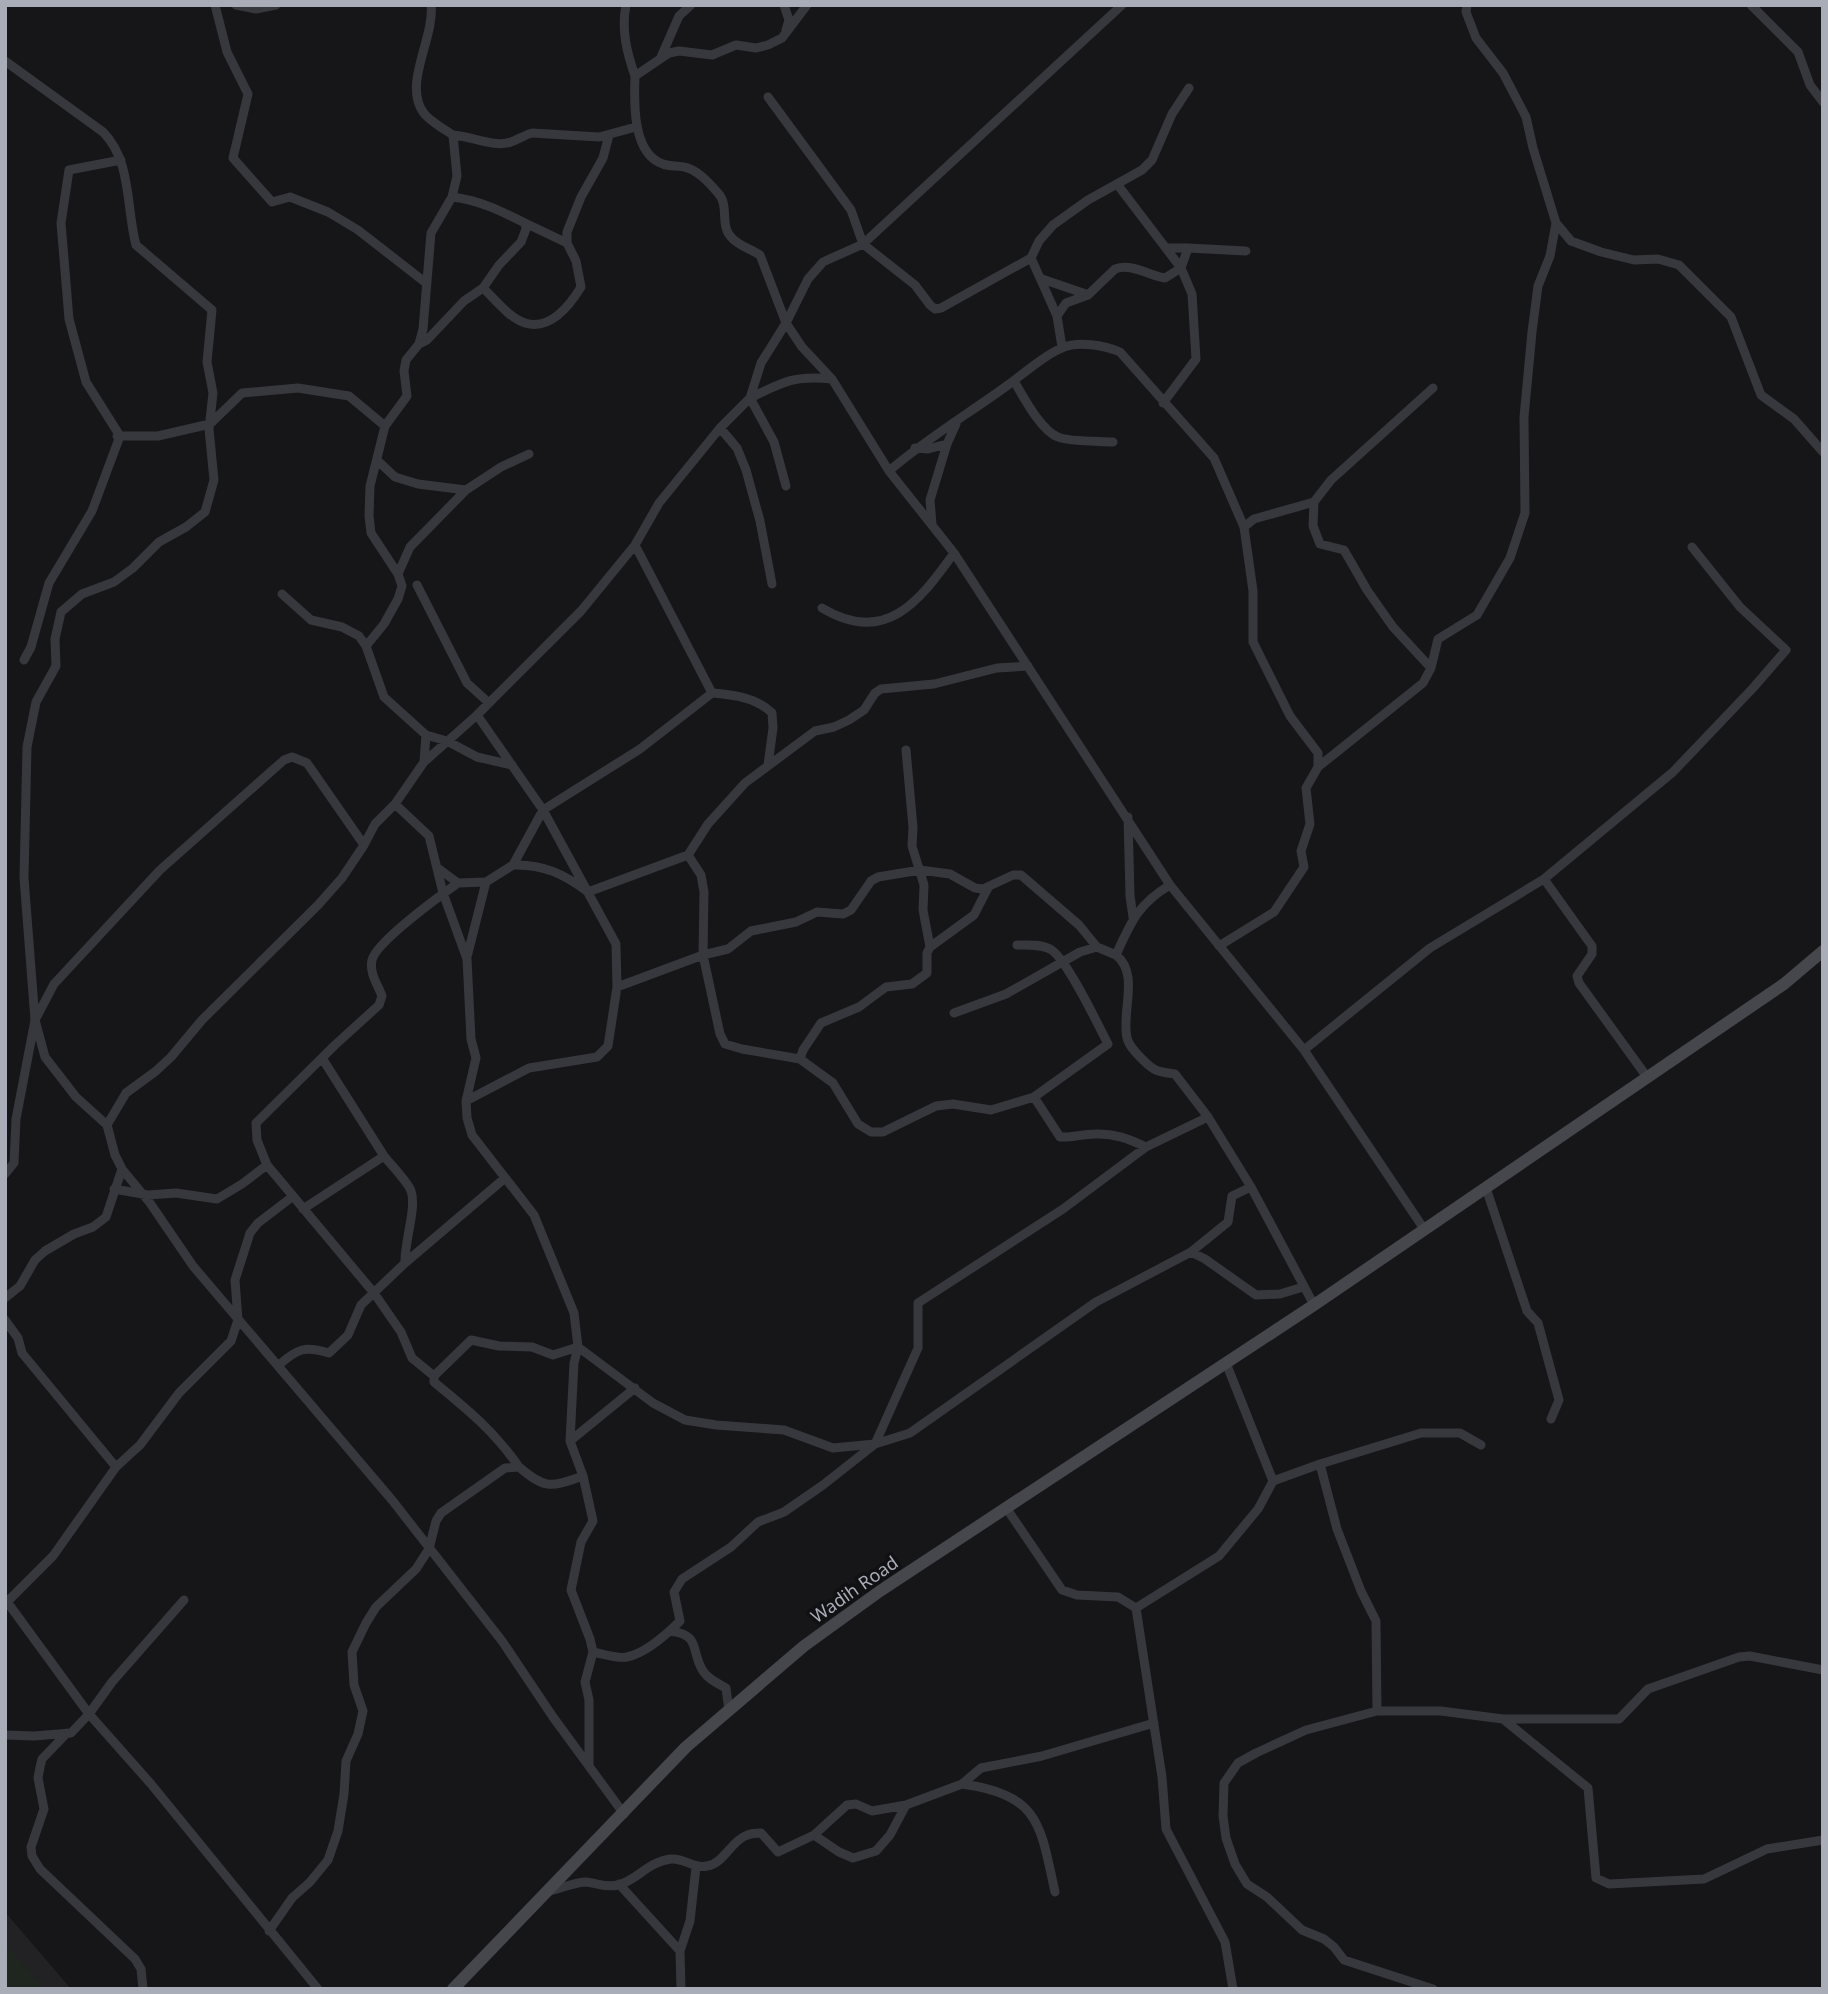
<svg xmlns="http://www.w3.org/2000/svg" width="1828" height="1994" viewBox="0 0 1828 1994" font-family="'Noto Sans',sans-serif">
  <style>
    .built { fill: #222225 }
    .green { fill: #1e261f }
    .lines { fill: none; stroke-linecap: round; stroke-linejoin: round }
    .street { stroke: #37383d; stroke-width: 9 }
    .secondary { stroke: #45474d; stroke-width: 12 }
    .labels { text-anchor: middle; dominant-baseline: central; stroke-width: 7; stroke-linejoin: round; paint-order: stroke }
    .street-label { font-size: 18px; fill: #a8adb8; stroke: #111113 }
  </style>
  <rect width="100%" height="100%" fill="#161618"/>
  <path class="built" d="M5 1912 71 1989H5Z"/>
  <path class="green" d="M5 1943 44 1989H5Z"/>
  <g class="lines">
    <path class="street" d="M215 5 227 52 248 94 233 158 272 202 290 197 328 212 358 230 426 283
      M236 5 256 9 276 5
      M626 5C621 30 627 53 635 76
      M784 5 789 20 786 30
      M807 5 782 38 768 45 756 48 736 45 712 55 679 51 669 53 635 76C634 101 632 154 663 164 670 167 677 165 684 167 697 169 710 184 718 193 730 206 719 226 732 238 739 246 751 249 760 255L786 323 802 347 832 379 889 471 954 553 1170 885 1304 1050 1424 1229
      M1467 5 1466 12 1476 38 1503 73 1526 117 1533 148 1556 223 1571 241 1601 252 1634 260 1658 259 1679 265 1731 317 1761 395 1794 419 1823 452
      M1751 5 1798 52 1810 85 1823 102
      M661 57 679 16 691 5
      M5 61 103 132C132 161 126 208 136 245L212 310 207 362 213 393 209 429 214 480 205 512 186 527 159 542 133 568 114 582 82 594 61 612 55 639 56 666 36 702 27 747 24 878 35 1020 45 1057 76 1097 107 1125 115 1155 122 1169 150 1203 193 1266 392 1500 502 1641 553 1717 624 1814
      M768 97 851 210 863 244 915 285 930 305 935 309 941 308 1031 258 1057 316 1062 347
      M453 135C471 136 494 148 511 142 518 140 524 135 532 133L599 137 636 127
      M1117 184 1181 268 1192 294 1196 359 1163 403
      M525 223 567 243
      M1166 248H1188
      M1031 258 1039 241 1053 225 1088 200 1142 170 1152 160 1172 114 1189 88
      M1042 279 1086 294
      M483 288C495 299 509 318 525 323 550 331 570 305 581 287L576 261 567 243V232L581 197 603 158 609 135
      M1057 316 1066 303 1088 295 1115 269C1132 263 1148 275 1165 278L1181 268 1188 248 1246 251
      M419 344 427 340 464 301 483 288 499 265 521 242 526 229 525 223C501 211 479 200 452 197
      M1014 381C1023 396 1041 431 1058 437 1069 442 1099 441 1113 442
      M720 428 737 448 746 470 760 521 772 584
      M117 436H158L210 424 242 393 298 388 349 396 385 426
      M915 448 928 449 947 444
      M378 461 395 477 418 484 466 490
      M889 471C926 439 968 414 1008 385 1022 375 1047 353 1062 348 1078 341 1104 345 1120 352L1214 458 1244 527 1253 591V642L1290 716 1318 753V767L1306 788 1310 824 1301 851 1304 867 1274 912 1219 946
      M786 486 774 442 750 398C783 382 794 375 832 379
      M1314 502 1313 526 1320 544 1344 550 1367 590 1393 627 1431 668
      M932 524 930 500 947 444 956 424
      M1244 527 1254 519 1314 502 1331 480 1433 388
      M635 545 712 693
      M398 574 410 547 466 490 501 467 529 454
      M417 585 467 683 489 703
      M282 594 311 620 342 627 359 636 366 646 384 697 426 735 424 762
      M822 608C885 646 919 602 954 553
      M366 646 384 624 398 599 402 586 398 574 371 533 369 516 370 486 385 426 407 396 404 371 406 360 419 344 423 329 431 233 452 197 457 176 453 135C444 129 429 121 423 112 403 83 435 37 431 5
      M24 660 31 647 49 583 92 511 120 436 86 382 69 319 61 223 69 170 121 160
      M426 735 447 741 477 757 512 765
      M906 750 913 827 912 846 924 885 923 910 930 947
      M1318 767 1423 683 1431 668 1438 639 1477 615 1510 558 1525 513 1524 417 1532 332 1538 286 1550 256 1556 223
      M395 804 429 836 443 893 467 959 471 1039 476 1058 466 1101 467 1118 472 1135 534 1215 574 1313 578 1347 574 1363 570 1441 583 1476 593 1521 581 1542 571 1590 590 1639 593 1652 585 1682 589 1700V1766
      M1128 817 1130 896 1133 917
      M513 865C543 864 564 874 588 892L688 855
      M439 869 458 883 486 882
      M1544 879 1592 946V954L1577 976 1579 983 1647 1077
      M458 883C441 895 376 942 372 960 369 973 378 985 382 996L379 1005 335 1045 256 1123 257 1140 267 1165 374 1293 401 1332 412 1358 434 1376V1382C467 1409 494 1431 519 1467
      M1170 885C1138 904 1131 922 1116 955 1140 974 1121 1012 1127 1038 1129 1046 1136 1053 1142 1059 1155 1072 1158 1072 1175 1074L1208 1117 1251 1187 1314 1305
      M1017 945C1027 945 1040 944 1050 949 1066 957 1098 1025 1108 1044L1034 1097 991 1110 953 1104 936 1106 883 1132H871L858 1124 833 1083 800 1059 742 1049 725 1044 720 1034 703 955 704 892 701 875 688 855 708 824 745 783 815 731 834 727 849 720 864 710 875 693 881 689 934 684 997 668 1028 666
      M467 957 486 882 513 865 543 810 640 749 712 693C733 695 756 697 772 713L773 728 768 765
      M617 987 703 955 728 949 751 931 796 922 817 912 843 914 851 910 871 881 878 877 920 870 950 874 975 888 983 889 1013 875H1021L1079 925 1097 947
      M954 1013 1006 994 1080 952 1097 947 1116 955
      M1304 1050 1430 948 1544 879 1673 772 1753 688 1786 650 1740 607 1692 547
      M322 1058 384 1156
      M800 1059 803 1050 821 1023 859 1007 886 987 912 984 927 973V953L930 947 974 915 989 886
      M1034 1097 1060 1137C1072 1138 1082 1134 1095 1134 1114 1133 1129 1139 1146 1147
      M466 1101 529 1068 597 1057 608 1046 617 987 616 944 543 810 477 715
      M107 1125 126 1093 156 1071 171 1057 202 1020 318 905 342 878 364 845 375 824 395 804 424 762 477 715 581 611 635 545 659 503 720 428 750 398 761 363 786 323 808 279 823 262 863 244 1122 5
      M5 1174 14 1163 16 1119 35 1020 54 984 160 870 284 760 292 757 307 763 364 845
      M1486 1188 1527 1311 1538 1323 1559 1400 1551 1419
      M114 1189 148 1195 176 1193 217 1199 242 1184 267 1165
      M303 1209 384 1156C391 1165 408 1182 411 1191 417 1207 404 1243 405 1263
      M1191 1252 1205 1259 1256 1295 1280 1294 1303 1287
      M5 1298 20 1286 35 1260 45 1251 74 1234 93 1227 106 1217 122 1169
      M5 1320 18 1338 22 1353 116 1467
      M1226 1363 1273 1481
      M279 1365C298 1348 305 1346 329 1353L348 1335 361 1305 405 1263 505 1178
      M434 1376 471 1340 499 1346 532 1347 553 1355 578 1347 653 1403 685 1420 716 1425 784 1430 833 1448 875 1444 910 1433 1096 1302 1191 1252 1228 1222 1232 1196 1251 1187
      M570 1441 635 1388
      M1320 1464 1421 1433H1460L1481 1445
      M1007 1509 1062 1590 1077 1595 1118 1597 1136 1608 1162 1777 1166 1829 1225 1942 1233 1989
      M5 1599 89 1714 151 1784 318 1989
      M7 1602 53 1556 116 1467 140 1445 179 1393 231 1341 238 1320 235 1280 250 1233 258 1223 292 1197
      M1136 1608 1219 1556 1258 1509 1273 1481 1320 1464 1337 1529 1361 1591 1376 1621 1377 1711
      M670 1631C702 1635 690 1651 703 1671 708 1679 717 1683 726 1688L729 1711
      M593 1652C603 1654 618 1659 627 1657 646 1653 667 1634 680 1621L674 1592 682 1579 731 1547 758 1522 784 1512 823 1485 875 1444 918 1348V1303L1063 1209 1146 1147 1208 1117
      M1503 1719 1588 1788 1596 1878 1609 1884 1704 1879 1767 1849 1823 1840
      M67 1733 42 1759 40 1767 38 1778 44 1809 31 1847 32 1856 40 1869 135 1959 141 1969 143 1989
      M5 1735 34 1736 71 1733 89 1714 112 1682 184 1600
      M962 1784C1040 1795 1040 1824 1055 1892
      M814 1835 847 1805 856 1804 872 1811 906 1805
      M619 1884 680 1951
      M549 1891C560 1889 575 1882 586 1882 598 1883 605 1888 618 1885 638 1880 647 1862 671 1859 685 1858 694 1869 707 1866 724 1863 730 1843 745 1836 749 1834 756 1833 761 1833L778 1852 814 1835 839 1852 853 1858 876 1851 890 1835 906 1805 962 1784 981 1768 1042 1756 1154 1723
      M269 1931 292 1898 310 1882 328 1860 338 1831 344 1794 346 1761 358 1734 363 1711 354 1685 352 1652 366 1623 376 1607 416 1569 429 1549 436 1521 441 1513 505 1468 519 1467C546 1490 551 1487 583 1476
      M681 1989 680 1951 690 1921 696 1867
      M1433 1989 1344 1960 1334 1947 1324 1939 1302 1930 1267 1897 1247 1884 1235 1864 1226 1838 1223 1816 1224 1783 1238 1763 1256 1753 1306 1730 1377 1711H1441L1503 1719H1619L1648 1689 1739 1657 1750 1656 1823 1670"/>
    <path class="secondary" d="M453 1989 686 1747 804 1646 880 1591 1314 1305 1784 984 1823 951"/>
  </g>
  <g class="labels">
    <g class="street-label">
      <text transform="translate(854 1589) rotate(-35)">Wadih Road</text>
    </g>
  </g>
  <rect width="1828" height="1994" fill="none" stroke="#a8adb8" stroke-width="14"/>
</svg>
